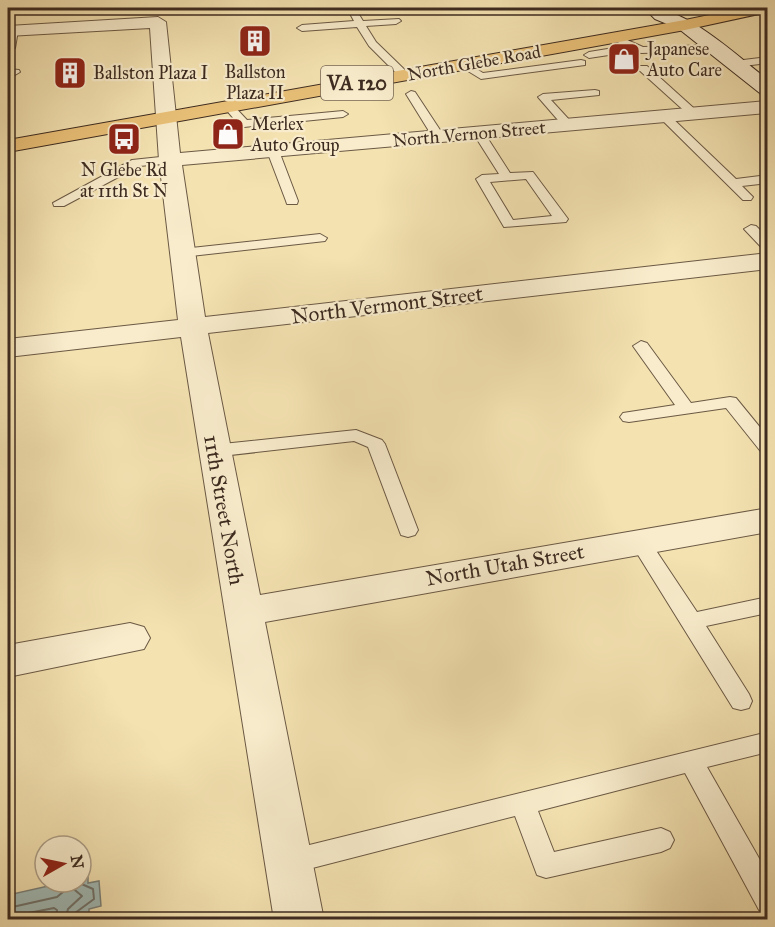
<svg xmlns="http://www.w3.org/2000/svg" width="775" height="927" viewBox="0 0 775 927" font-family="'IM FELL Great Primer',serif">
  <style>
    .water { fill: #a1bbb7; stroke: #79817b; stroke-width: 1.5 }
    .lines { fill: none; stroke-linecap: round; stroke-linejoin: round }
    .shore { stroke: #6f736c; stroke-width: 2 }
    .lane-casing { stroke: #6b5944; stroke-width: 2 }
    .street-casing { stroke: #6b5944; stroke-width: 2 }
    .secondary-casing { stroke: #3d2b20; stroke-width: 2 }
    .primary-casing { stroke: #3d2b20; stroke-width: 2 }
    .lane { fill: #f8eccc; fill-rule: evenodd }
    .street { fill: #f8eccc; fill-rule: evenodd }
    .secondary { fill: #f8eccc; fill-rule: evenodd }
    .primary { fill: #eac178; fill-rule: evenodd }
    .labels { text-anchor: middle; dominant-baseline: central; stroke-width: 4.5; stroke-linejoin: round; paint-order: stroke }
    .far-poi-label { font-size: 18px; fill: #3d2b20; stroke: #f8eccc; text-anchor: start }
    .far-street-label { font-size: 18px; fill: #3d2b20; stroke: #f8eccc }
    .shield { fill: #f8eccc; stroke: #756554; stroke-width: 1.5 }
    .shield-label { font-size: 20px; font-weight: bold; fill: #3d2b20 }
    .street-label { font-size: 21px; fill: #3d2b20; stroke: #f8eccc }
  </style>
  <rect width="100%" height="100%" fill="#f4e2b1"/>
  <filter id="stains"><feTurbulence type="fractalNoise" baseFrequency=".00333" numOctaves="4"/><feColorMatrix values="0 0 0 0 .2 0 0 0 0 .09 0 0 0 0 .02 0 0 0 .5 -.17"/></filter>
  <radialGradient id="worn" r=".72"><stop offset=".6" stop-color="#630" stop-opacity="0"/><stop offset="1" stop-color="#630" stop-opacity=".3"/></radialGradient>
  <path class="water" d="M88 877V883L99 881 101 906 89 909V914L67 919H8V895L66 882H81V879Z"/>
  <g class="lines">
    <path class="shore" d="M8 908 57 897 70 886 82 896 68 909 65 920
      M8 917 54 908 57 910 56 920
      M72 920 75 913 94 899 93 889 77 882"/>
    <g class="lane-casing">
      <path id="lane" d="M347 8H355L363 21 399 19 401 21 396 24 366 26 376 42 408 73V77H400L369 46 357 27 302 31 297 28 302 25 354 21Z
        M13 27 18 30 15 48 10 51 8 50 10 28Z
        M616 35 643 47 714 45 719 48 714 51 641 53 635 51 589 58 584 55 589 52 626 46 613 40 611 38Z
        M768 57V63L735 67 730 64 735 61Z
        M581 60 585 61V65L481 79 458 65 467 63 483 73Z
        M639 66H647L698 112V116H690L639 70Z
        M8 69 19 70 20 72 15 75H8Z
        M595 90 599 91V95L551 100 574 125 568 128 564 127 538 97 543 94Z
        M411 91 415 92 444 136 442 138H434L432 136 406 94Z
        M228 103 232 104 247 120 343 111 348 114 343 117 244 127 240 126 223 106Z
        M664 113 668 114 736 179 768 175V183L742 186 753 197 751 200H743L660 118V114Z
        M479 130 483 131 510 173 533 172 568 219 566 222 504 227 476 179 482 175 499 174 473 133ZM526 179 552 216 513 220 490 182Z
        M273 147 279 151 298 201 297 204H287L286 201 267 151Z
        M170 156 176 160 174 163 139 166 64 206H54L53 203 132 160Z
        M751 225 756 226 768 238V250L763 249 744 229Z
        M320 234 327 238 325 241 182 257 175 253 182 249Z
        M641 341 647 343 691 403 730 397 736 398 768 437V454L762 453 726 408 629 422 623 421 620 417 623 413 675 405 633 346Z
        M356 430 382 440 385 444 418 530 415 535 408 537 401 535 368 447 354 441 213 457 207 455 204 451 207 447 213 445Z
        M640 535 647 537 697 612 768 597V613L706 626 749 694 752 701 749 708 741 710 733 708 630 542 633 537Z
        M768 732V752L707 767 768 874V914L759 910 685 773 538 811 554 852 661 828 670 832 674 840 670 848 661 852 546 878 537 875 515 816 289 874 280 871 276 862 280 853 289 850Z"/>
    </g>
    <g class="street-casing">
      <path id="street" d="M158 17 166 22 180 153 768 101V113L182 165 205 317 768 253V269L208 333 260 595 768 508V532L265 622 324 920H274L181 337 8 357V339L178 320 159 160 150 28 8 36V26Z
        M130 623 144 627 150 638 144 649 8 677V645Z"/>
    </g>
    <g class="secondary-casing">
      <path id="secondary" d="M644 8C683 4 737 56 768 80V96L761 94 679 29 655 19Z"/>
    </g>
    <g class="primary-casing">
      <path id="primary" d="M743 8H768V12L685 30 8 152V140L685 20Z"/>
    </g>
    <use href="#lane" class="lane"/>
    <use href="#street" class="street"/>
    <use href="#secondary" class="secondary"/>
    <use href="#primary" class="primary"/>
  </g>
  <defs>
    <g id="building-square" transform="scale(1.725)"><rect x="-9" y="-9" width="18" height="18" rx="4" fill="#8f2418" stroke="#f8eccc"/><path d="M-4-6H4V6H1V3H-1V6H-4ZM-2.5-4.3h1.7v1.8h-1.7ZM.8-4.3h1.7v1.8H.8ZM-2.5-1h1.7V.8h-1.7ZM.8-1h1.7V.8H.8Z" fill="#fff"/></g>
    <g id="shop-square" transform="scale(1.725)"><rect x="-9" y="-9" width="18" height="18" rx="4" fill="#8f2418" stroke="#f8eccc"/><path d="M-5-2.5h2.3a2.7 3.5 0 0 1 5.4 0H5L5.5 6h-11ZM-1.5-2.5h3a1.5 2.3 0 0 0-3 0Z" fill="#fff"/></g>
    <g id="bus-square" transform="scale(1.725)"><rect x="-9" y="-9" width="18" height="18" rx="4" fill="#8f2418" stroke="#f8eccc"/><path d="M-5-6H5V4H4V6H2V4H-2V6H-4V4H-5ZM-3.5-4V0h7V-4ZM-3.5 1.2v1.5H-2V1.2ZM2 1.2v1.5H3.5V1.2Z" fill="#fff"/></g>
  </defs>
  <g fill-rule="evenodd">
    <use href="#building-square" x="255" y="41"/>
    <use href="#shop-square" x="624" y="59"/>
    <use href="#building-square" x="70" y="73"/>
    <use href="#shop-square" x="228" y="134"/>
    <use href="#bus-square" x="124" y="139"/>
  </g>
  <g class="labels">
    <g class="far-poi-label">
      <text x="647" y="49">Japanese<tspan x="647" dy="21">Auto Care</tspan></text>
      <text x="255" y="72" text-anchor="middle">Ballston<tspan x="255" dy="21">Plaza II</tspan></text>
      <text x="93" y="73">Ballston Plaza I</text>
      <text x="251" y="124">Merlex<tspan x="251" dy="21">Auto Group</tspan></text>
      <text x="124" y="170" text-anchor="middle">N Glebe Rd<tspan x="124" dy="21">at 11th St N</tspan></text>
    </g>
    <g class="far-street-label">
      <text transform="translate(474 63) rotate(-10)">North Glebe Road</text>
      <text transform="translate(469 134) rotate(-5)">North Vernon Street</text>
    </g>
    <rect class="shield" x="321" y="66" width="72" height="34" rx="4.5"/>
    <g class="shield-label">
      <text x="357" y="83">VA 120</text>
    </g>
    <g class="street-label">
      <text transform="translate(387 305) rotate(-7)">North Vermont Street</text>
      <text transform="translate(224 510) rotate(80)">11th Street North</text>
      <text transform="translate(505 565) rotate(-10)">North Utah Street</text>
    </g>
  </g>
  <rect width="775" height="927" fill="none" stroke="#f4e2b1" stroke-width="30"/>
  <rect x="9" y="9" width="757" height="909" fill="none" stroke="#3d2b20" stroke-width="3"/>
  <rect x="15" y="15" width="745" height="897" fill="none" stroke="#3d2b20" stroke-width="1.5"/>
  <g transform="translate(63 864) rotate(81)"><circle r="28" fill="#f8eccc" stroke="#ad9f87" stroke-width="1.5"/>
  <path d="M0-4.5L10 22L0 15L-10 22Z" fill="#8f2418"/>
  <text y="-9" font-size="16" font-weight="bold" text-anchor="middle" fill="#3d2b20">N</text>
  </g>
  <rect width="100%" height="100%" filter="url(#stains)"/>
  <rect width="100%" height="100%" fill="url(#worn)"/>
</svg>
